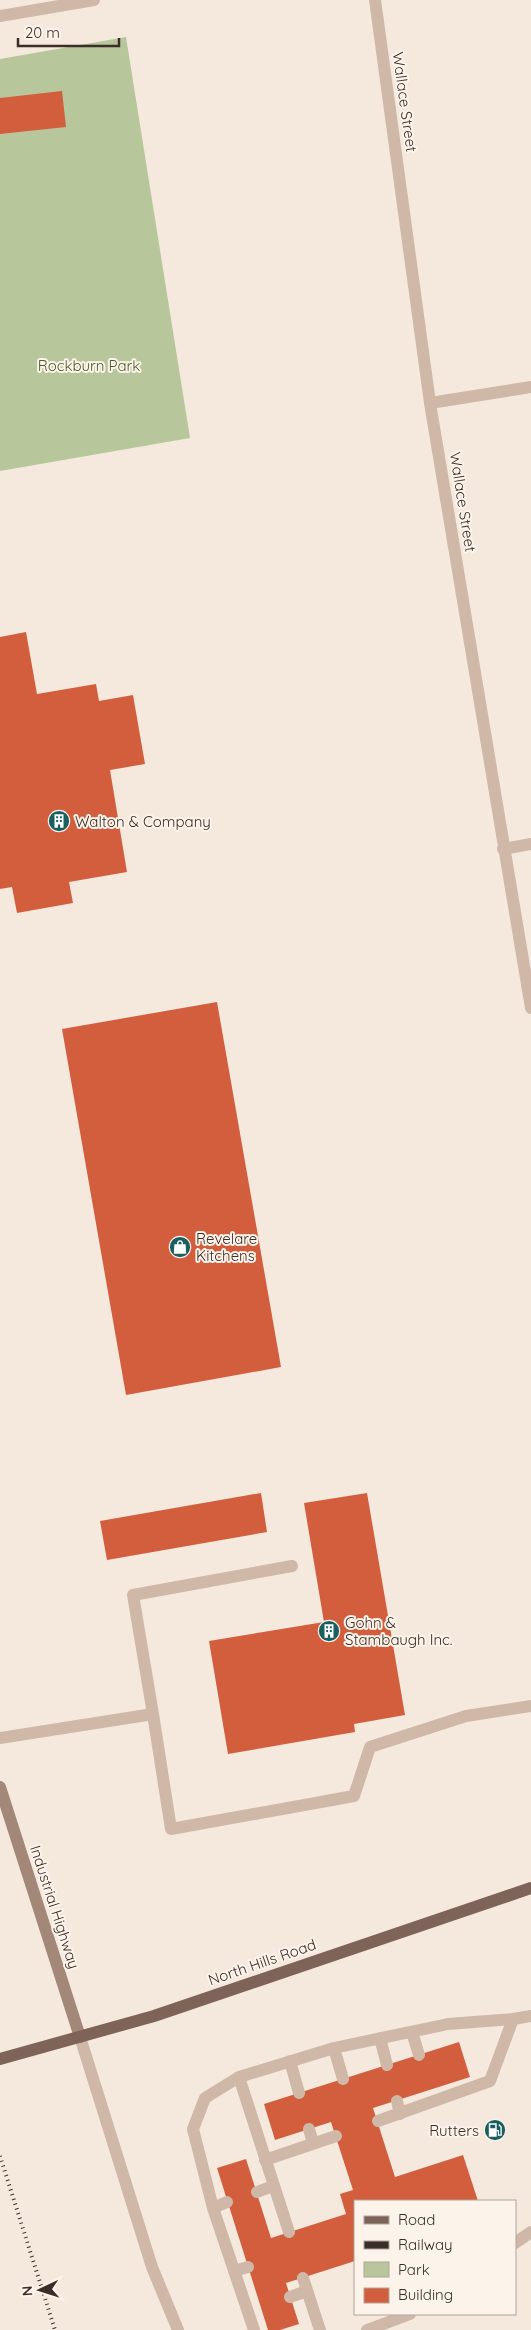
<svg xmlns="http://www.w3.org/2000/svg" width="531" height="2330" viewBox="0 0 531 2330" font-family="Quicksand,sans-serif">
  <style>
    .green { fill: #b8c69b }
    .building { fill: #d35e3d }
    .lines { fill: none; stroke-linecap: round; stroke-linejoin: round }
    .lane { stroke: #cfb8a7; stroke-width: 12 }
    .street { stroke: #cfb8a7; stroke-width: 12 }
    .secondary { stroke: #a38778; stroke-width: 12 }
    .primary { stroke: #7e6458; stroke-width: 12 }
    .rail { stroke: #3b2e28; stroke-width: 4; stroke-dasharray: 1 4; stroke-linecap: butt }
    .labels { text-anchor: middle; dominant-baseline: central; stroke-width: 4; stroke-linejoin: round; paint-order: stroke }
    .street-label { font-size: 15px; fill: #3b2e28; stroke: #fcf3ea }
    .park-label { font-size: 15px; fill: #4a5c29; stroke: #fcf3ea }
    .poi-label { font-size: 15px; fill: #3b2e28; stroke: #fcf3ea; text-anchor: start }
  </style>
  <rect width="100%" height="100%" fill="#f5e9dd"/>
  <path class="green" d="M126 37 190 438 0 471V59Z"/>
  <path class="building" d="M62 91 66 127 0 134V98Z
    M26 632 37 694 96 684 99 701 133 695 145 764 110 770 127 872 69 882 73 903 17 913 12 887 0 889V637Z
    M217 1002 281 1367 126 1395 62 1029Z
    M261 1493 267 1532 107 1560 100 1521Z
    M367 1493 405 1715 354 1724 355 1732 228 1754 209 1641 324 1622 304 1503Z
    M459 2042 470 2077 373 2108 395 2177 463 2155 478 2201H355V2261L286 2283 299 2324 280 2330H268L217 2168 246 2159 271 2238 346 2214 340 2194 353 2190 331 2122 275 2140 264 2104Z"/>
  <g class="lines">
    <path class="lane" d="M153 1714 133 1595 292 1566
      M0 1738 153 1714 171 1829 354 1796 370 1747 466 1716 531 1706
      M412 2032 419 2055
      M80 2037 152 2267 178 2330
      M380 2038 387 2065
      M334 2048 343 2079
      M290 2061 299 2093
      M239 2077 289 2232
      M397 2101 400 2114
      M378 2121 490 2081 513 2019
      M309 2129 313 2143
      M265 2160 336 2136
      M257 2192 273 2186
      M213 2208 227 2202
      M515 2243 531 2232
      M234 2271 248 2267
      M303 2278 320 2330
      M290 2297 307 2291
      M254 2330 213 2208 193 2129 205 2098 239 2077 334 2048 448 2024 513 2019 531 2016
      M367 2330 410 2314"/>
    <path class="street" d="M375 0 430 403 531 1008
      M0 16 94 0
      M430 403 531 387
      M503 849 531 844"/>
    <path class="secondary" d="M0 1787 80 2037"/>
    <path class="primary" d="M0 2059 154 2016 531 1888"/>
    <path class="rail" d="M0 2156 55 2330"/>
  </g>
  <defs>
    <g id="building-disc" transform="scale(1.125)"><circle r="9.5" fill="#195e61" stroke="#fcf3ea"/><path d="M-4-6H4V6H1V3H-1V6H-4ZM-2.5-4.3h1.7v1.8h-1.7ZM.8-4.3h1.7v1.8H.8ZM-2.5-1h1.7V.8h-1.7ZM.8-1h1.7V.8H.8Z" fill="#fff"/></g>
    <g id="shop-disc" transform="scale(1.125)"><circle r="9.5" fill="#195e61" stroke="#fcf3ea"/><path d="M-5-2.5h2.3a2.7 3.5 0 0 1 5.4 0H5L5.5 6h-11ZM-1.5-2.5h3a1.5 2.3 0 0 0-3 0Z" fill="#fff"/></g>
    <g id="fuel-disc" transform="scale(1.125)"><circle r="9.5" fill="#195e61" stroke="#fcf3ea"/><path d="M-5.5-6h7V0h2V4h1.3V-2.5L3-4.5l.8-.8L6-3V5H2.5V1h-1V6h-7ZM-4.2-4.7v3.2H.2V-4.7Z" fill="#fff"/></g>
  </defs>
  <g fill-rule="evenodd">
    <use href="#building-disc" x="59" y="821"/>
    <use href="#shop-disc" x="180" y="1247"/>
    <use href="#building-disc" x="329" y="1631"/>
    <use href="#fuel-disc" x="495" y="2130"/>
  </g>
  <g class="labels">
    <g class="street-label">
      <text transform="translate(405 102) rotate(82)">Wallace Street</text>
      <text transform="translate(463 502) rotate(81)">Wallace Street</text>
      <text transform="translate(55 1907) rotate(72)">Industrial Highway</text>
      <text transform="translate(262 1962) rotate(-19)">North Hills Road</text>
    </g>
    <g class="park-label">
      <text x="89" y="365">Rockburn Park</text>
    </g>
    <g class="poi-label">
      <text x="75" y="821">Walton &amp; Company</text>
      <text x="196" y="1238">Revelare<tspan x="196" dy="17">Kitchens</tspan></text>
      <text x="345" y="1622">Gohn &amp;<tspan x="345" dy="17">Stambaugh Inc.</tspan></text>
      <text x="479" y="2130" text-anchor="end">Rutters</text>
    </g>
  </g>
  <rect x="354" y="2200" width="162" height="115" fill="#fcf3ea" stroke="#afa49c"/>
  <rect x="364" y="2216" width="25" height="8" fill="#7e6458" stroke="#afa49c"/>
  <text x="398" y="2225" font-size="15" fill="#3b2e28">Road</text>
  <rect x="364" y="2241" width="25" height="8" fill="#3b2e28" stroke="#afa49c"/>
  <text x="398" y="2250" font-size="15" fill="#3b2e28">Railway</text>
  <rect x="364" y="2262" width="25" height="15" fill="#b8c69b" stroke="#afa49c"/>
  <text x="398" y="2275" font-size="15" fill="#3b2e28">Park</text>
  <rect x="364" y="2288" width="25" height="15" fill="#d35e3d" stroke="#afa49c"/>
  <text x="398" y="2300" font-size="15" fill="#3b2e28">Building</text>
  <g transform="translate(40 2290) rotate(266)" stroke="#fcf3ea" stroke-width="4" paint-order="stroke">
  <path d="M0-4L9 19L0 12L-9 19Z" fill="#3b2e28"/>
  <text y="-8" font-size="14" font-weight="bold" text-anchor="middle" fill="#3b2e28">N</text>
  </g>
  <path d="M18 38v8h101v-8" fill="none" stroke="#3b2e28" stroke-width="2.5"/>
  <text x="25" y="38" font-size="15" fill="#3b2e28" stroke="#fcf3ea" stroke-width="4" paint-order="stroke">20 m</text>
</svg>
